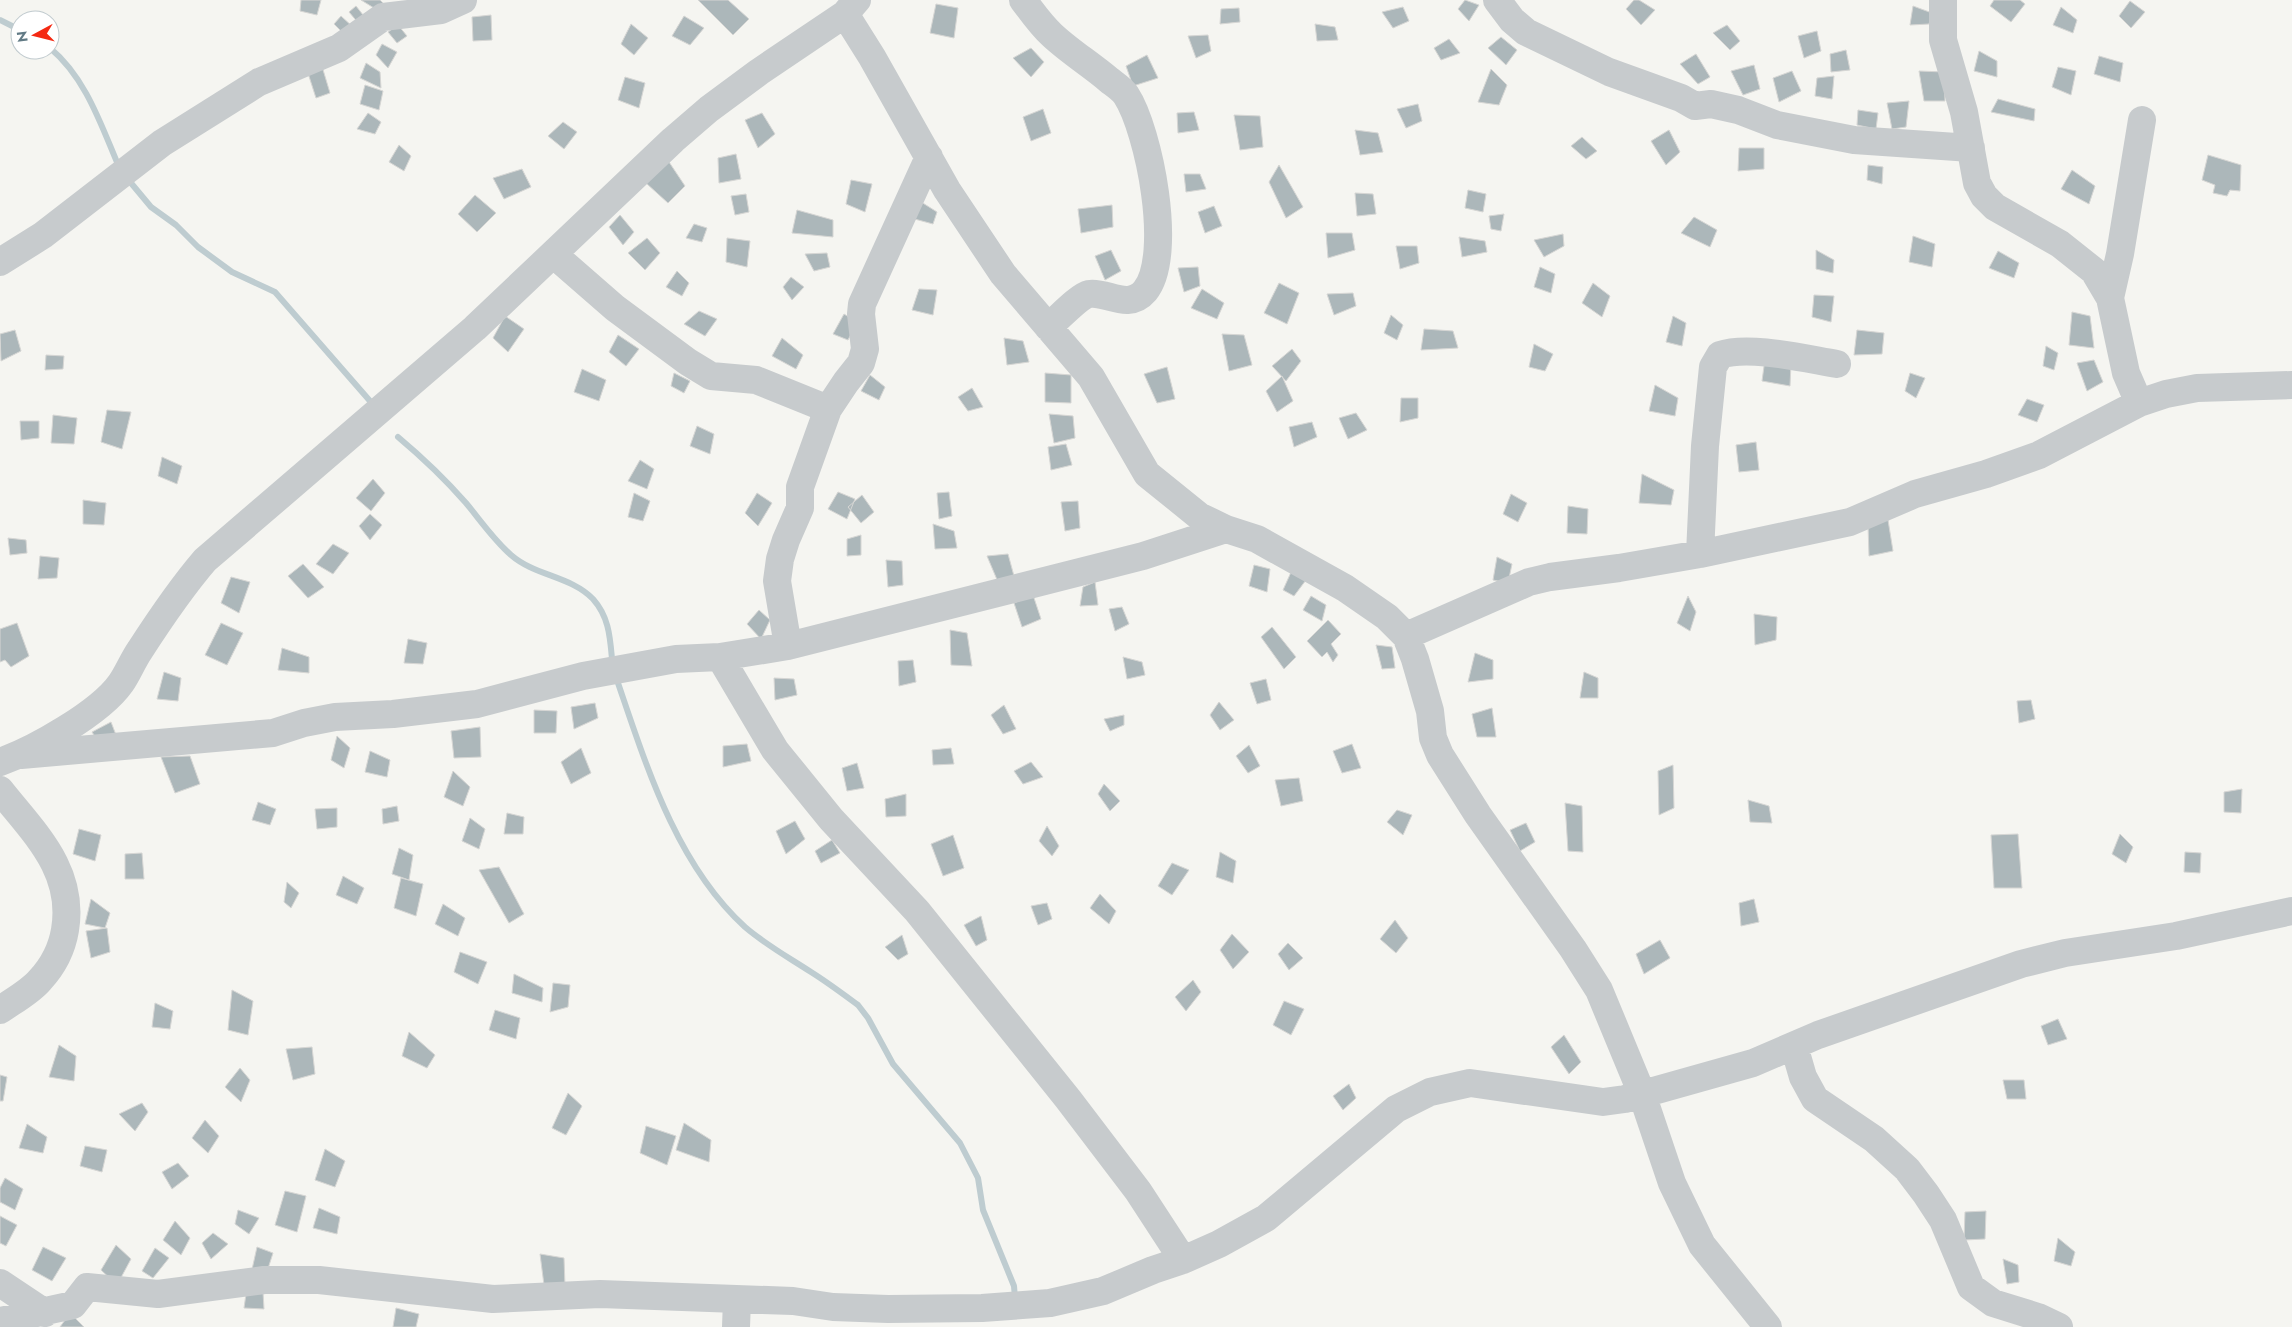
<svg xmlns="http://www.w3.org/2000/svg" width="2292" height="1327" viewBox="0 0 2292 1327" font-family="Jost,sans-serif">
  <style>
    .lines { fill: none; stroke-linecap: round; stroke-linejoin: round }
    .stream { stroke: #beccd0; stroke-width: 6 }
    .building { fill: #acb7ba; stroke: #d6d6d4 }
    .minor { stroke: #c7cbcd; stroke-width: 28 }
  </style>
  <rect width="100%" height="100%" fill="#f5f5f1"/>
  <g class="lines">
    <path class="stream" d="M0 20 20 30
      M50 48C86 78 101 125 119 167
      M126 177 151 207 176 225 198 247 232 272 275 292 370 401
      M398 437C423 458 445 479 466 503 481 521 493 539 511 555 535 576 571 576 593 599 609 617 610 637 612 659
      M618 683C647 768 677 865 745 927 766 945 788 957 811 972 827 982 843 994 858 1005L868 1018 893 1064 960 1143 978 1178 983 1210 1014 1286 1015 1298"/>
  </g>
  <path class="building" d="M301 0H321L317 15 300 11Z
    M361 0H380L383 3 374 8Z
    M698 0H728L749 19 733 35Z
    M1465 0 1479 5 1469 21 1458 9Z
    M1634 0H1639L1655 10 1641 25 1626 9Z
    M1994 0H2020L2025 4 2011 22 1990 6Z
    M2130 1 2145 12 2131 28 2119 16Z
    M936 4 958 8 954 38 930 33Z
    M356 6 367 20 360 25 349 12Z
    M1913 6 1932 13 1929 24 1910 25Z
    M1403 7 1409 21 1393 28 1382 12Z
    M2061 7 2077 20 2073 33 2053 25Z
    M1239 8 1240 22 1220 24 1221 9Z
    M491 15 492 40 473 41 472 17Z
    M341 16 354 28 345 35 334 24Z
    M684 16 704 28 690 45 672 36Z
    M631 24 648 38 634 55 621 44Z
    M1315 24 1335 27 1338 40 1317 41Z
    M398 25 407 36 397 43 388 32Z
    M1727 25 1740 41 1730 50 1713 33Z
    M1817 31 1821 51 1804 58 1798 36Z
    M1208 35 1211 51 1196 58 1188 36Z
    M1501 37 1517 50 1506 65 1488 48Z
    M1449 39 1460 53 1441 60 1434 48Z
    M382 44 397 52 388 68 376 55Z
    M1031 48 1044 62 1031 77 1013 58Z
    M1846 50 1850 70 1831 72 1830 54Z
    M1979 51 1997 61V77L1974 71Z
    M1696 54 1710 77 1698 84 1680 64Z
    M1147 55 1158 78 1133 86 1126 66Z
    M2099 56 2123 63 2120 82 2094 74Z
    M321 63 330 93 316 98 306 67Z
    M366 63 380 72 381 88 360 78Z
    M1754 65 1760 89 1743 95 1731 71Z
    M2058 67 2076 71 2071 95 2052 87Z
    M1491 69 1507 85 1499 105 1478 102Z
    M1792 71 1801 91 1779 102 1773 78Z
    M1919 71 1944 72 1945 101H1924Z
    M1834 76 1832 99 1815 96 1817 78Z
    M625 77 645 83 639 108 618 100Z
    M365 85 383 91 379 110 360 104Z
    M1998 99 2035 109 2034 121 1991 112Z
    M1909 101 1906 127 1892 129 1887 103Z
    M1418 104 1422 121 1406 128 1397 109Z
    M1043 109 1051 133 1031 141 1023 117Z
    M1858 110 1878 113 1876 129 1857 125Z
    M1194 112 1199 130 1178 133 1177 113Z
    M368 113 381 122 375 134 357 129Z
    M762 113 775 134 758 148 745 120Z
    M1234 115 1260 116 1263 147 1240 150Z
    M563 122 577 132 564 149 548 136Z
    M1355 130 1378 133 1383 152 1360 155Z
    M1669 130 1680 152 1666 165 1651 141Z
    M1582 137 1597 151 1586 159 1571 146Z
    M399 145 411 156 404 171 389 162Z
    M1739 148H1764V169L1738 171Z
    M736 154 741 179 719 183 718 158Z
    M2208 155 2241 165 2240 191 2230 190 2227 196 2213 193 2215 185 2202 180Z
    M669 162 685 186 668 203 646 183Z
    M1279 165 1303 207 1286 218 1269 182Z
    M1868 165 1883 167 1882 184 1867 180Z
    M522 169 531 187 504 199 493 178Z
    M2072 170 2095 186 2089 204 2061 189Z
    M1184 174H1200L1206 189 1186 192Z
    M851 180 872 184 865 212 846 204Z
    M1468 190 1486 194 1483 212 1465 208Z
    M1355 193 1373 194 1376 214 1357 216Z
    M746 194 749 212 735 215 731 196Z
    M475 195 496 213 477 232 458 214Z
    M918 200 937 212 933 224 911 218Z
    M1112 205 1113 227 1081 233 1078 209Z
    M1214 206 1222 226 1205 233 1198 212Z
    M797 210 833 220V237L792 233Z
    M1504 214 1501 231 1491 229 1489 216Z
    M620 215 634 232 623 245 609 227Z
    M1694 217 1717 230 1710 247 1681 233Z
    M694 224 707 228 702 242 686 238Z
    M1326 233H1352L1355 250 1328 258Z
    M1563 234 1564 246 1544 257 1534 240Z
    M1913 236 1935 244 1932 267 1909 262Z
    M1459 237 1485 241 1487 252 1462 257Z
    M647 238 660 253 645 270 628 253Z
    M727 238 750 241 747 267 726 262Z
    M1396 246H1417L1419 263 1400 269Z
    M1111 250 1121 271 1105 280 1095 256Z
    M1816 250 1834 260 1833 273 1816 269Z
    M1998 251 2019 263 2014 278 1989 268Z
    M827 253 830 267 814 271 805 254Z
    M1198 267 1200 286 1184 292 1178 268Z
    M1540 267 1555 274 1551 293 1534 287Z
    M677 271 689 283 682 296 666 287Z
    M791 277 804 287 792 300 783 287Z
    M1279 283 1299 293 1287 324 1264 313Z
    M1593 283 1610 296 1602 317 1582 303Z
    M919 289 937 290 933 315 912 310Z
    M1202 289 1224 303 1217 319 1191 308Z
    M1353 293 1356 306 1334 315 1327 294Z
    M1814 295 1834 296 1831 322 1812 317Z
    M699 311 717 319 705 336 684 324Z
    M2072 312 2090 316 2094 348 2069 345Z
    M844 314 857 322 848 340 833 334Z
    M1391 315 1403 325 1397 340 1384 333Z
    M505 316 524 329 508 352 493 338Z
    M1673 316 1686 323 1682 346 1666 342Z
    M1424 329 1453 331 1458 348 1421 350Z
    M15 330 21 351 1 361 0 334Z
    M1857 330 1884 333 1882 354 1854 355Z
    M1222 334 1244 335 1252 365 1229 371Z
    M618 335 639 349 626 366 609 352Z
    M782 338 803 355 796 369 772 356Z
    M1004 338 1023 341 1029 362 1007 365Z
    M1534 344 1553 354 1545 371 1529 367Z
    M2046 346 2058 353 2054 370 2043 366Z
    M1292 349 1301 361 1286 381 1272 366Z
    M46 355 64 356 63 369 45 370Z
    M1765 359 1791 363 1790 386 1762 381Z
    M2094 360 2103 382 2087 391 2077 363Z
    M1167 367 1175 399 1157 403 1144 374Z
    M582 369 606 380 599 401 574 392Z
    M674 373 690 381 684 393 671 386Z
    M1045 373 1071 375V403L1045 402Z
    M1910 373 1925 378 1916 398 1905 391Z
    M870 375 885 387 879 400 861 391Z
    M1282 376 1293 401 1277 412 1266 391Z
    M1655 385 1678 398 1675 416 1649 411Z
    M972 388 983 407 968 411 958 397Z
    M1401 398H1418V418L1400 422Z
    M2027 399 2044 405 2037 422 2018 415Z
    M107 410 131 412 122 449 101 442Z
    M1356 413 1367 430 1348 439 1339 418Z
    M1049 414 1073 416 1075 438 1054 443Z
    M53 415 77 418 74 444 51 443Z
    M20 421H39V438L21 440Z
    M1312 422 1317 437 1294 447 1289 427Z
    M697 426 714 434 710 454 690 446Z
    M1756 442 1759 470 1739 472 1736 445Z
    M1066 444 1072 465 1051 470 1048 447Z
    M162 457 182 466 177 484 158 476Z
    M640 460 654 469 647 489 628 481Z
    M1642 474 1674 490 1671 505 1639 503Z
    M373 479 385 493 371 511 356 498Z
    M838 492 855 499 847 519 828 509Z
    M949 492 952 516 939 519 937 493Z
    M634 493 650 501 643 521 628 517Z
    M757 493 772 503 758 526 745 513Z
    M1511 494 1527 503 1518 522 1503 514Z
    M862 495 874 512 861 523 848 507Z
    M83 500 106 503 104 525 83 524Z
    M1078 501 1080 528 1065 531 1061 502Z
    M1568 506 1588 509 1587 534 1567 533Z
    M370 514 382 525 370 540 359 526Z
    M1888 520 1893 551 1869 556 1868 524Z
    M933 524 954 531 957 548 935 549Z
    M861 535V555L847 556V539Z
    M8 538 26 540 27 553 10 555Z
    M333 544 349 553 333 574 316 564Z
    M1008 554 1014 576 998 582 987 556Z
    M40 556 59 558 57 578 38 579Z
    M1497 557 1512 564 1508 583 1493 580Z
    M886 560 902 561 903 585 888 587Z
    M303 564 324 587 308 598 288 576Z
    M1254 565 1270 569 1267 592 1249 586Z
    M1292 570 1306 580 1294 596 1283 590Z
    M231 577 250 582 239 613 221 603Z
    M1095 582 1098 605 1080 606 1083 587Z
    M1033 595 1041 619 1022 627 1014 603Z
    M1311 596 1326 605 1322 621 1303 610Z
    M1688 596 1696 612 1690 631 1677 623Z
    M1122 607 1129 624 1115 631 1109 609Z
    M759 610 770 620 761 639 747 624Z
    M1754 614 1777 617 1776 640 1755 645Z
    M1328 620 1341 634 1331 644 1338 655 1333 662 1327 652 1322 657 1307 641Z
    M17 623 29 656 11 667 5 660 0 662V629Z
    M221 623 243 633 227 665 205 655Z
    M1272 627 1296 657 1284 669 1261 637Z
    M950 630 967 633 972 666 951 665Z
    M408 639 427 643 423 664 404 663Z
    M1376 645 1392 647 1395 668 1382 669Z
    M282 648 309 657V673L278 670Z
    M1475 653 1493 660V679L1468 682Z
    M1123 657 1142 662 1145 675 1127 679Z
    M913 660 916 682 899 686 898 661Z
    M164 672 181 678 178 701 157 699Z
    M1584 672 1598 678V698H1580Z
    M774 678 794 679 797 695 775 700Z
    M1266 679 1271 700 1257 704 1250 683Z
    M2031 700 2035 719 2019 723 2017 701Z
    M1219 702 1234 720 1220 730 1210 715Z
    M595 703 598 718 574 729 571 707Z
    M1004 705 1016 729 1003 734 991 715Z
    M1492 708 1496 737H1477L1472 714Z
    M534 710 557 711 556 733H534Z
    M1124 715V725L1110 731 1104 719Z
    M111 722 116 735 102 747 92 732Z
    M480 727 481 757 454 758 451 731Z
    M337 736 350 748 344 768 331 760Z
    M747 744 751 761 723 767V746Z
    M1352 744 1361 768 1342 773 1333 751Z
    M1249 745 1260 766 1248 773 1236 756Z
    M581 748 591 773 571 784 561 762Z
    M951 748 954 764 933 765 932 750Z
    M370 751 390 760 387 777 365 772Z
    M190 756 200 784 175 793 161 757Z
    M1031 762 1043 777 1023 784 1014 771Z
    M857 763 864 788 847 791 842 768Z
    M1673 765 1674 808 1659 815 1658 771Z
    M453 771 470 787 463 806 444 797Z
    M1299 778 1303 801 1281 806 1275 780Z
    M1104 784 1120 801 1110 811 1098 794Z
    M2242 789 2241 813 2224 812V792Z
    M906 794V816L886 817 885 799Z
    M1748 800 1769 806 1772 823 1750 822Z
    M258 802 276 809 270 825 252 820Z
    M1565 803 1582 806 1583 852 1568 851Z
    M397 806 399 821 383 824 382 809Z
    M337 808V827L317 829 315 809Z
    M1397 810 1412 815 1403 835 1387 822Z
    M507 813 524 817 523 834H504Z
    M470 818 485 829 479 849 462 841Z
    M795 821 805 839 786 854 776 831Z
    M1526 823 1535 842 1520 851 1510 830Z
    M1047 826 1059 846 1052 856 1039 841Z
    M79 829 101 835 95 861 73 854Z
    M2018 834 2022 888H1994L1991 835Z
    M2120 834 2133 847 2126 863 2112 854Z
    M953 835 964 868 943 876 931 844Z
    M832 840 840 853 821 863 815 851Z
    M399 848 413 855 409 880 392 874Z
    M1220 852 1236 861 1233 883 1216 877Z
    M2185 852 2201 853 2200 873 2184 872Z
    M142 853 144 879H125V854Z
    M1172 863 1189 870 1172 895 1158 886Z
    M499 867 524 914 509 923 479 870Z
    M343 876 364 888 357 904 336 895Z
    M401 878 423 884 416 916 394 908Z
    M287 882 299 893 291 908 284 902Z
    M1100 894 1116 911 1109 924 1090 908Z
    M91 899 110 913 105 928 85 924Z
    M1754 899 1759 922 1741 926 1739 903Z
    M1047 903 1052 919 1038 925 1031 906Z
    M443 904 465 918 458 936 435 924Z
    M981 916 987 940 976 946 964 925Z
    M1395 920 1408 938 1396 953 1380 939Z
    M107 928 110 952 91 958 86 931Z
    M1232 934 1249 952 1233 969 1220 950Z
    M902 935 908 954 898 960 885 947Z
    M1660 940 1670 958 1644 974 1636 954Z
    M1288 943 1303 958 1289 970 1278 954Z
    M460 952 487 962 478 984 454 972Z
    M514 974 543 988 542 1002 512 993Z
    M1193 980 1201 992 1186 1011 1175 997Z
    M553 983 570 985 568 1007 550 1012Z
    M232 990 253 1001 248 1035 228 1030Z
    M1284 1001 1304 1009 1291 1035 1273 1025Z
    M155 1003 173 1011 170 1029 152 1027Z
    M495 1010 520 1018 516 1039 489 1030Z
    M2058 1019 2067 1039 2048 1045 2041 1026Z
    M409 1032 435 1055 427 1068 402 1056Z
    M1564 1035 1581 1062 1569 1074 1551 1047Z
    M59 1045 76 1056 74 1081 49 1077Z
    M312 1047 315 1074 293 1080 286 1049Z
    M240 1068 250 1080 241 1102 225 1087Z
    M0 1075 7 1077 3 1101H0Z
    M2003 1080H2024L2026 1099H2007Z
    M1349 1084 1356 1098 1343 1110 1333 1096Z
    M568 1093 582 1106 566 1135 552 1128Z
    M142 1103 148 1112 135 1131 119 1114Z
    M205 1120 219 1136 208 1153 192 1138Z
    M684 1123 711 1140 709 1162 676 1150Z
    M27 1124 47 1137 43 1153 19 1148Z
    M646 1126 676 1136 667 1165 640 1153Z
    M85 1146 107 1150 102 1172 80 1166Z
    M325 1149 345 1161 335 1187 315 1180Z
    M178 1163 189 1176 172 1189 162 1172Z
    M5 1178 23 1189 15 1210 0 1202V1188Z
    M285 1191 306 1196 297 1232 275 1225Z
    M319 1208 340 1217 337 1234 313 1228Z
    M238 1210 259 1218 249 1234 235 1224Z
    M1986 1211 1985 1239 1964 1240 1965 1212Z
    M0 1216 17 1225 6 1246 0 1243Z
    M175 1221 190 1238 181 1255 163 1240Z
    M213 1233 228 1244 211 1259 202 1243Z
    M2058 1238 2075 1252 2071 1266 2054 1261Z
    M116 1245 131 1259 117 1285 101 1270Z
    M43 1247 66 1258 52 1281 32 1270Z
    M257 1247 273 1253 265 1278 251 1274Z
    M155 1248 169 1258 153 1278 142 1271Z
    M540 1254 564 1258 565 1286 544 1285Z
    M2003 1259 2018 1265 2019 1282 2007 1284Z
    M247 1287 263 1292 264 1309 244 1308Z
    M396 1308 419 1314 416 1327H393Z
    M70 1313 84 1327H60Z"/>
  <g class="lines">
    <path class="minor" d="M1023 0C1032 12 1041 25 1052 35 1069 51 1090 64 1109 80 1114 84 1122 89 1126 95 1149 130 1174 256 1145 291 1128 311 1107 291 1089 294 1079 296 1057 320 1048 327
      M1497 0 1512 20 1526 32 1609 72 1681 98 1695 106 1711 104 1738 110 1777 125 1854 140 1971 148
      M1943 0V40L1964 112 1977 183 1984 196 1995 207 2060 244 2094 271 2110 298 2126 373 2139 403
      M845 14 872 57 947 190 1003 274 1091 377 1147 474 1199 516 1226 529 1257 539 1345 588 1387 617 1406 636 1415 659 1430 711 1433 738 1440 755 1478 815 1573 949 1599 990 1642 1094 1672 1183 1702 1245 1768 1327
      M553 254 615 308 688 362 711 376 756 380 828 409
      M0 262 43 235 162 143 259 82 339 48 383 17 441 10 463 0
      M2110 298 2120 254 2142 120
      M1700 554 1705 446 1713 367 1720 355C1749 345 1806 359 1837 364
      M1406 636 1529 582 1550 577 1619 568 1700 554 1850 522 1915 494 1986 474 2039 455 2139 403 2166 394 2197 388 2292 385
      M788 646 777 581 780 559 786 540 800 508V487L828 409 846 382 861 363 865 349 861 314 862 304 929 157
      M720 657 775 750 831 819 917 911 1068 1099 1138 1191 1183 1260
      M21 755 273 733 304 723 335 717 393 714 477 704 583 676 676 659 720 657 788 646 1143 556 1226 529
      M0 762C34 750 100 713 121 683 128 673 133 660 140 650 160 619 181 588 205 560L475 328 673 140 709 109 759 72 845 14 857 0
      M0 790C34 833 75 870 65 930 62 948 53 966 40 980 30 992 13 1001 0 1010
      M1794 1046 1803 1077 1815 1099 1874 1139 1907 1169 1926 1194 1943 1220 1971 1287 1993 1303 2038 1317 2059 1327
      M0 1283 45 1313
      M0 1321 73 1305 87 1287 158 1294 264 1280H319L493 1299 600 1294 793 1301 833 1307 888 1309 982 1308 1050 1303 1103 1291 1153 1270 1183 1260 1219 1244 1266 1218 1396 1109 1430 1092 1470 1083 1603 1102 1625 1099 1753 1063 1818 1035 2021 964 2065 953 2176 936 2292 911
      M736 1327 737 1300"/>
  </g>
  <g transform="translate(35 35) rotate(263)"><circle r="24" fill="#ffffff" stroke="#c0cace"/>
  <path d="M0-4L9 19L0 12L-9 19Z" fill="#f42912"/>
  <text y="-8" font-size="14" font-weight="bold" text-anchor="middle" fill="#617a85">N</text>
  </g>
</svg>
